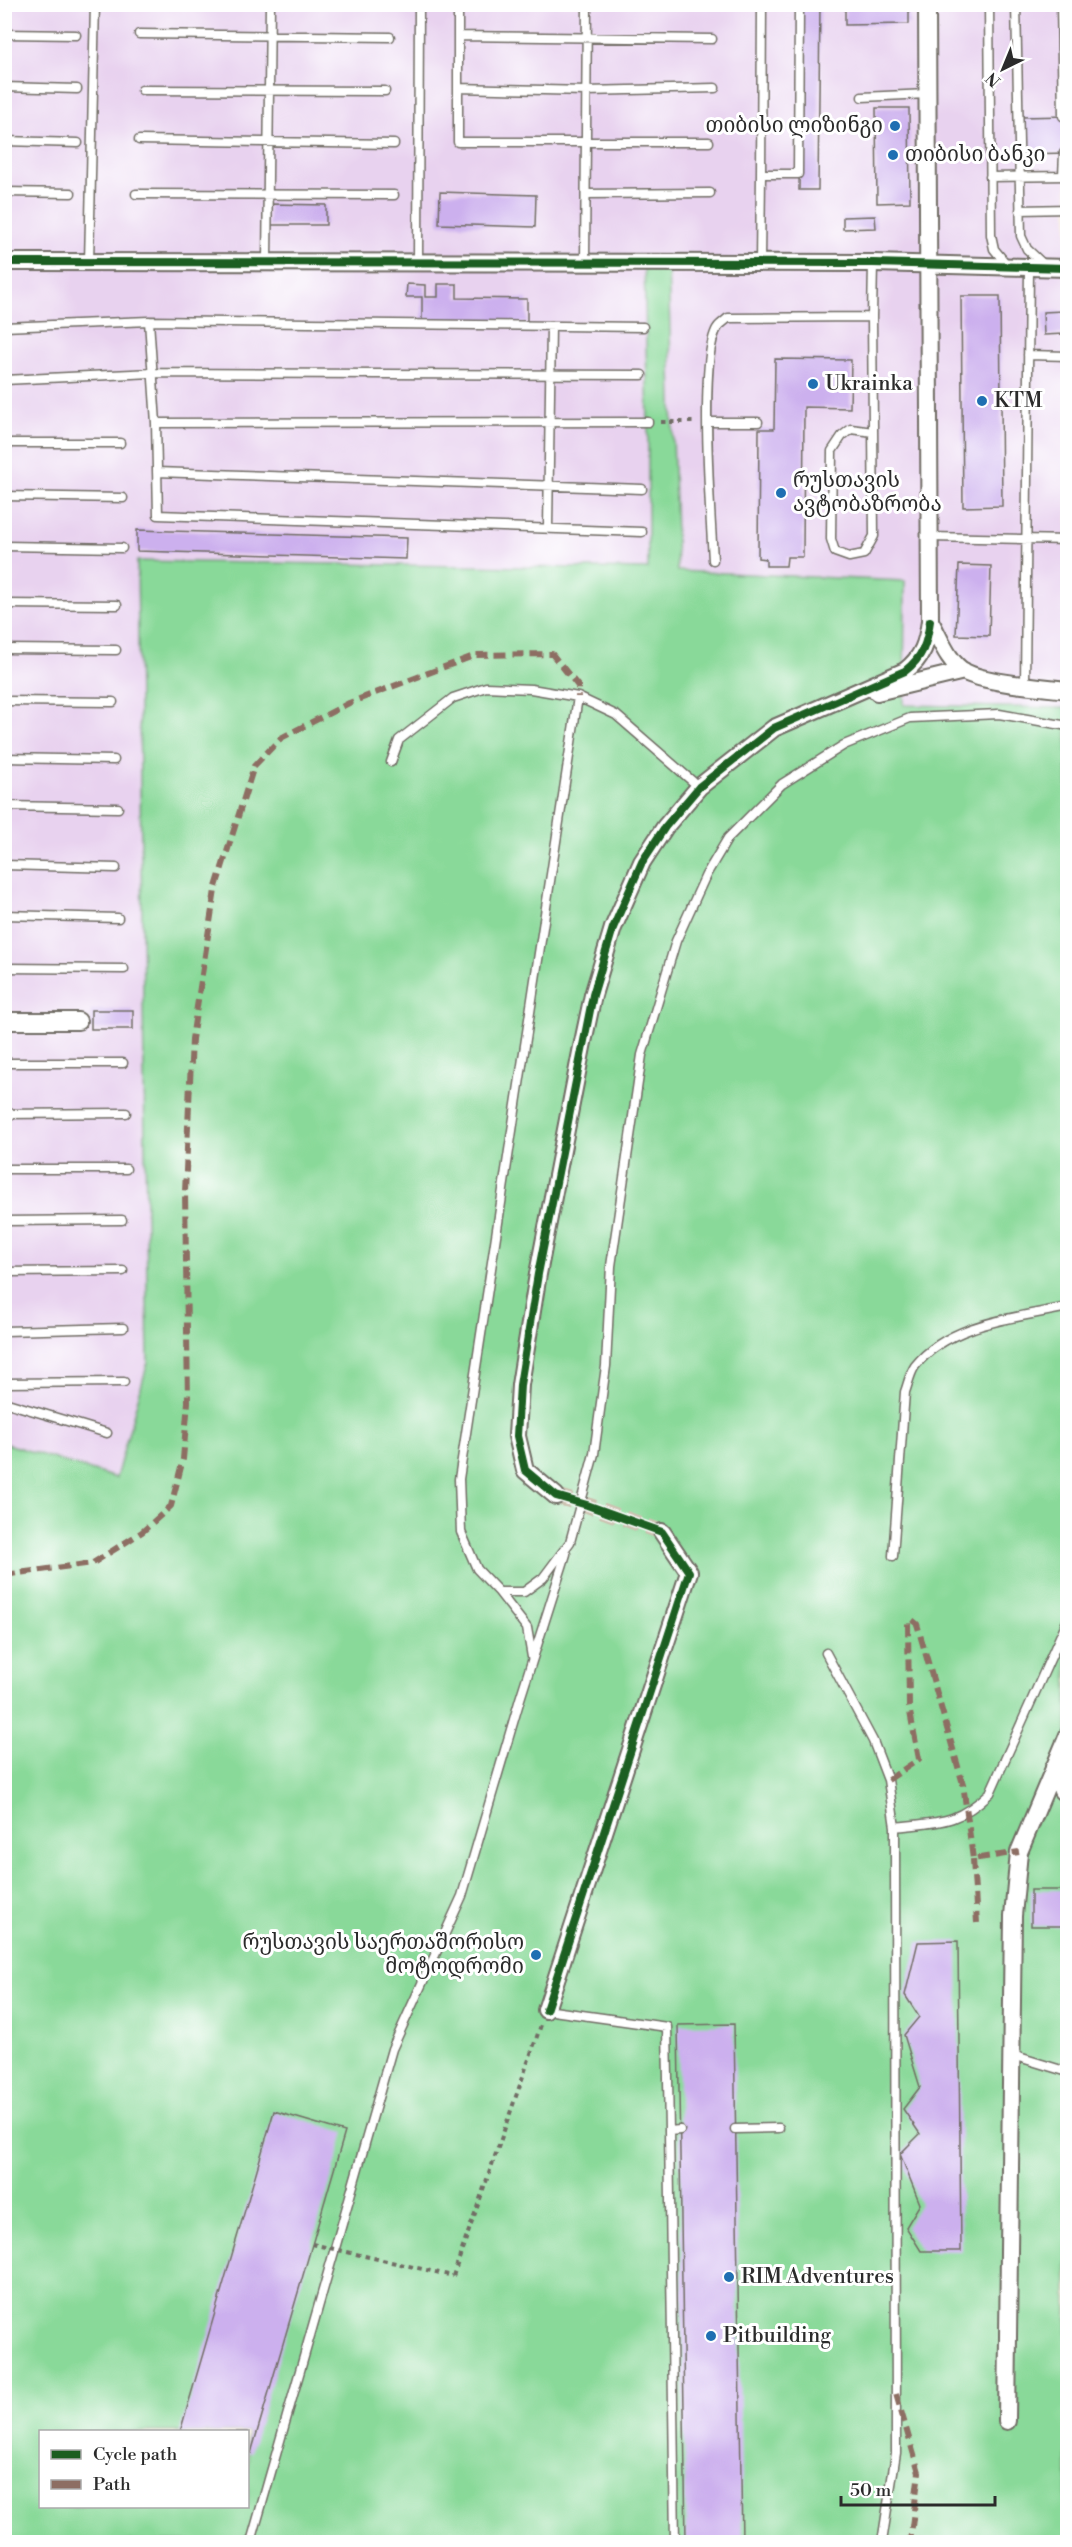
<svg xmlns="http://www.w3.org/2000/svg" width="1072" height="2547" viewBox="0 0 1072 2547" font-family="'Libre Bodoni','Noto Serif Georgian',serif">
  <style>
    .built { fill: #e8d2ef }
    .green { fill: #89d999; stroke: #5a8262; stroke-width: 1.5; fill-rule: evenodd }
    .building { fill: #ccb0ee }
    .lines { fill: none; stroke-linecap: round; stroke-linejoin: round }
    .minor-tunnel { stroke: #ccc2b1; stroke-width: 16; stroke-dasharray: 16 8; stroke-linecap: butt }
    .service-casing { stroke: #716d65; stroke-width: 11 }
    .minor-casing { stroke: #716d65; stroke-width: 20 }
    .path { stroke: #716d65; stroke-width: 4; stroke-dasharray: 4.5 4.5; stroke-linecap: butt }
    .service { stroke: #fff; stroke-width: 8 }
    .minor { stroke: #fff; stroke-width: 16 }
    .path-bridge { stroke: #716d65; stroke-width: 4; stroke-dasharray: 4.5 4.5; stroke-linecap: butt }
    .quiet { stroke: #8d6e63; stroke-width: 6; stroke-dasharray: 12 6; stroke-linecap: butt }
    .cycleway-casing { stroke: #fff; stroke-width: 11 }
    .cycleway { stroke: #1b5e20; stroke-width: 8 }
    .poi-dot { fill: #1f6fb2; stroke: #fff; stroke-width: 2 }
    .labels { text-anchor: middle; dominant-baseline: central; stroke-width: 6; stroke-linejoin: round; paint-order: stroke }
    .poi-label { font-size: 21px; fill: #2b2b2b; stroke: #fff; text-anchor: start }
  </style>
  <rect width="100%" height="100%" fill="#fff"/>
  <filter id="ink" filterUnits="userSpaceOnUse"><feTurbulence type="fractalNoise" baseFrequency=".0167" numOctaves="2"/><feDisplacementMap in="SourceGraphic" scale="12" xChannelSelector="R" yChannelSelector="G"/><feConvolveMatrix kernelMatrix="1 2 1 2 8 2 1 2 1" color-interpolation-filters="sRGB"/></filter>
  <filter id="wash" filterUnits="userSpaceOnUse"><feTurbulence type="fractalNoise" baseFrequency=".008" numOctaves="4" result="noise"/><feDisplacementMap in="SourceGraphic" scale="24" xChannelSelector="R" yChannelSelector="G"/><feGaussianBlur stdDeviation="1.35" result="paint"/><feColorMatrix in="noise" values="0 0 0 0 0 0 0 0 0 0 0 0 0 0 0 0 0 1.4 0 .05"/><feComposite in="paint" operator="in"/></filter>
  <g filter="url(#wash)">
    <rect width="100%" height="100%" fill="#f4e8d2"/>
    <path class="built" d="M4 5H1067V708L903 705 905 581 648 569 148 1362 116 1478 5 1443Z"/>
    <path class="green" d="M644 263H668L677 571 905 581 904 705 1067 708V2542H5L4 1443 116 1478 148 1362 137 561 648 569V422ZM40 2432H248V2506H40Z"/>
    <g id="blocks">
      <path class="building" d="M801 4H820L818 190H799Z
        M845 4H909V24L845 25Z
        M876 108H909L910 202 877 203Z
        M1068 116V153L1022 154 1021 117Z
        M440 192 536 195 535 227 439 224Z
        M269 204 326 205V225H269Z
        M875 216 876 228 843 229V217Z
        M407 284 425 285V297H438V284H457V298L527 299V323L422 321V297H406Z
        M961 296H1000L1002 506 963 507Z
        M1063 311 1064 334 1044 335 1043 312Z
        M775 359 851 360 850 408 804 407 803 557H787L786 566H766V559L758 558 759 429H774Z
        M137 530 407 538 406 559 137 551Z
        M959 565 991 566 989 636 956 635Z
        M91 1010H133V1029H91Z
        M1031 1890H1068V1926H1031Z
        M958 1941 961 2251H921L906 2227 920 2204 900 2154 920 2134 903 2109 920 2087 904 2035 919 2017 905 1995 918 1942Z
        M734 2024 742 2542H686L678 2025Z
        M274 2111 345 2132 251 2453 248 2452V2432H180Z"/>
    </g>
  </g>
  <g filter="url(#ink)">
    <use href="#blocks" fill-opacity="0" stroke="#716d65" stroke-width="1.5"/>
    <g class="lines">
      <path class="minor-tunnel" d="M556 1496 587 1505 662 1532"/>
      <g class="service-casing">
        <path id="service" d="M458 4V142H709
          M762 4 761 174H798L799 4
          M989 4 991 235 994 249 1008 266
          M1016 4 1021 236 1027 249 1043 264
          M1061 4 1063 116
          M4 34 76 35
          M139 34 390 37
          M458 36 712 39
          M4 87 77 89
          M458 88 586 91 715 88
          M142 90 385 91
          M862 97 928 94
          M139 140 394 144
          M4 141 78 143
          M1063 176 1064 153
          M990 177 1068 176
          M4 192 71 193
          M136 194 394 195
          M586 194 710 193
          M1020 210 1068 209
          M267 261 270 4
          M89 262 95 4
          M418 263 419 4
          M585 263 587 4
          M760 263 761 174
          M872 317 874 536 864 554 849 557 835 552 831 539 832 451 842 436 851 429 873 432
          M149 321 643 327
          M4 327 149 321 156 423 158 515 642 532
          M1028 355 1068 356
          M4 380 153 373 642 375
          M708 422H758
          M156 423 648 422
          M4 443H120
          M157 472 642 489
          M4 496 123 498
          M548 528 551 326
          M930 537 1068 540
          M4 546 122 548
          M713 560C711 521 698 352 718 327 720 324 725 321 728 318L872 317 873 263
          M4 604 117 605
          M4 649 116 650
          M1025 685 1029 268
          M578 697 459 1479 461 1532 477 1569 499 1592H524L543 1578 570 1542 594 1454 606 1366 611 1266 642 1055 676 941 706 875 728 838 782 784 844 745 910 718 999 714 1068 726
          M4 701 113 702
          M4 758 114 760
          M391 762 399 740 453 698 486 687 531 689 578 697 616 715 699 787
          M4 806 118 808
          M4 865 116 868
          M4 915 118 918
          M4 968 124 969
          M4 1063H123
          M4 1114 126 1113
          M4 1169H126
          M4 1221 122 1220
          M4 1272 123 1271
          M4 1331 123 1328
          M4 1383 124 1382
          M4 1402 107 1433
          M893 1556 905 1392C908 1384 910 1373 915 1366 950 1322 1017 1318 1068 1307
          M499 1592 527 1628 532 1657
          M826 1653 873 1741 888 1780 895 1827 896 2453 882 2542
          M895 1827C939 1822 956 1825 990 1793L1068 1619
          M546 2010 667 2027 669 2131 680 2130
          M1012 2055 1068 2072
          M735 2129 779 2128
          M669 2131 675 2542
          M251 2542 392 2049 462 1896 520 1699 566 1554"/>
      </g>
      <g class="minor-casing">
        <path id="minor" d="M927 4 930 621C939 636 948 663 965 672 986 683 1042 687 1068 690
          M4 262 873 263 1068 268
          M877 692 964 671
          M4 1021H78
          M556 1496 525 1470 517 1436 520 1385 538 1274 582 1047 593 995 613 928 642 862 665 827 699 787 774 728 905 671C923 657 927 643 930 621
          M1054 1767 1062 1791 1068 1795
          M546 2010 689 1572 662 1532
          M1007 2421 1013 1916 1019 1852 1068 1735"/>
      </g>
      <path class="path" d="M661 422H695
        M453 2276 541 2025"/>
      <use href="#service" class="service"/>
      <use href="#minor" class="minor"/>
      <path class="path-bridge" d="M312 2244 453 2276"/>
      <path class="quiet" d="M4 1575 93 1563 142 1532 171 1506 183 1459 188 1402 185 1192 192 1039 215 890 254 766 281 738 349 703 476 655 552 654 578 686V697
        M888 1780 919 1759 909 1707 908 1623 912 1620 917 1624 963 1784 973 1859 1019 1852
        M973 1859 977 1923
        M896 2394 919 2472 910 2542"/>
      <g class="cycleway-casing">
        <path id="cycleway" d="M4 262 873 263 1068 268
          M546 2010 689 1572 662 1532 587 1505 556 1496 525 1470 517 1436 520 1385 538 1274 593 995 613 928 642 862 665 827 699 787 774 728 905 671C923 657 927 643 930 621"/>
      </g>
      <use href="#cycleway" class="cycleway"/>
    </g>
  </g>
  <g class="poi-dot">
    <circle cx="895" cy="126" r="6"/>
    <circle cx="893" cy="155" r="6"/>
    <circle cx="813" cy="384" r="6"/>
    <circle cx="982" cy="401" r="6"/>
    <circle cx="781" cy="493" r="6"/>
    <circle cx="536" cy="1955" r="6"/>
    <circle cx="729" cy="2277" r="6"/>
    <circle cx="711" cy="2336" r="6"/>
  </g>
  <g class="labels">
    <g class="poi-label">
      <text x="883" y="126" text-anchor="end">თიბისი ლიზინგი</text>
      <text x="905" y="155">თიბისი ბანკი</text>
      <text x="825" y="384">Ukrainka</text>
      <text x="994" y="401">KTM</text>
      <text x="793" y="481">რუსთავის<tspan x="793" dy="24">ავტობაზრობა</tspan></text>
      <text x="524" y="1943" text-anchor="end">რუსთავის საერთაშორისო<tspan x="524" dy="24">მოტოდრომი</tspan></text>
      <text x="741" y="2277">RIM Adventures</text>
      <text x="723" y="2336">Pitbuilding</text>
    </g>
  </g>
  <rect width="1072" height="2547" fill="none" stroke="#fff" stroke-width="24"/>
  <rect x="39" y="2430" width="210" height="78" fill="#ffffff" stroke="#aaaaaa" stroke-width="1.5"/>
  <rect x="51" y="2450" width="30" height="9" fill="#1b5e20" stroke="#aaaaaa" stroke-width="1.5"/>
  <text x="93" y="2460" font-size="18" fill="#2b2b2b">Cycle path</text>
  <rect x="51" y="2480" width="30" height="9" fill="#8d6e63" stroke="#aaaaaa" stroke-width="1.5"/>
  <text x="93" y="2490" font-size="18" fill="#2b2b2b">Path</text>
  <g transform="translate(1003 69) rotate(223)" stroke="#ffffff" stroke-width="4.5" paint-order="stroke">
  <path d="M0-4.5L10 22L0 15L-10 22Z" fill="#2b2b2b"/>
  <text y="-9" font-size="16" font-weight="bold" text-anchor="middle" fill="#2b2b2b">N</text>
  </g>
  <path d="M841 2496v9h154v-9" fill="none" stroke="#2b2b2b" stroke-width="3"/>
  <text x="850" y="2496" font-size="18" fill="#2b2b2b" stroke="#ffffff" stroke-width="4.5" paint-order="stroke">50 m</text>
</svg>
